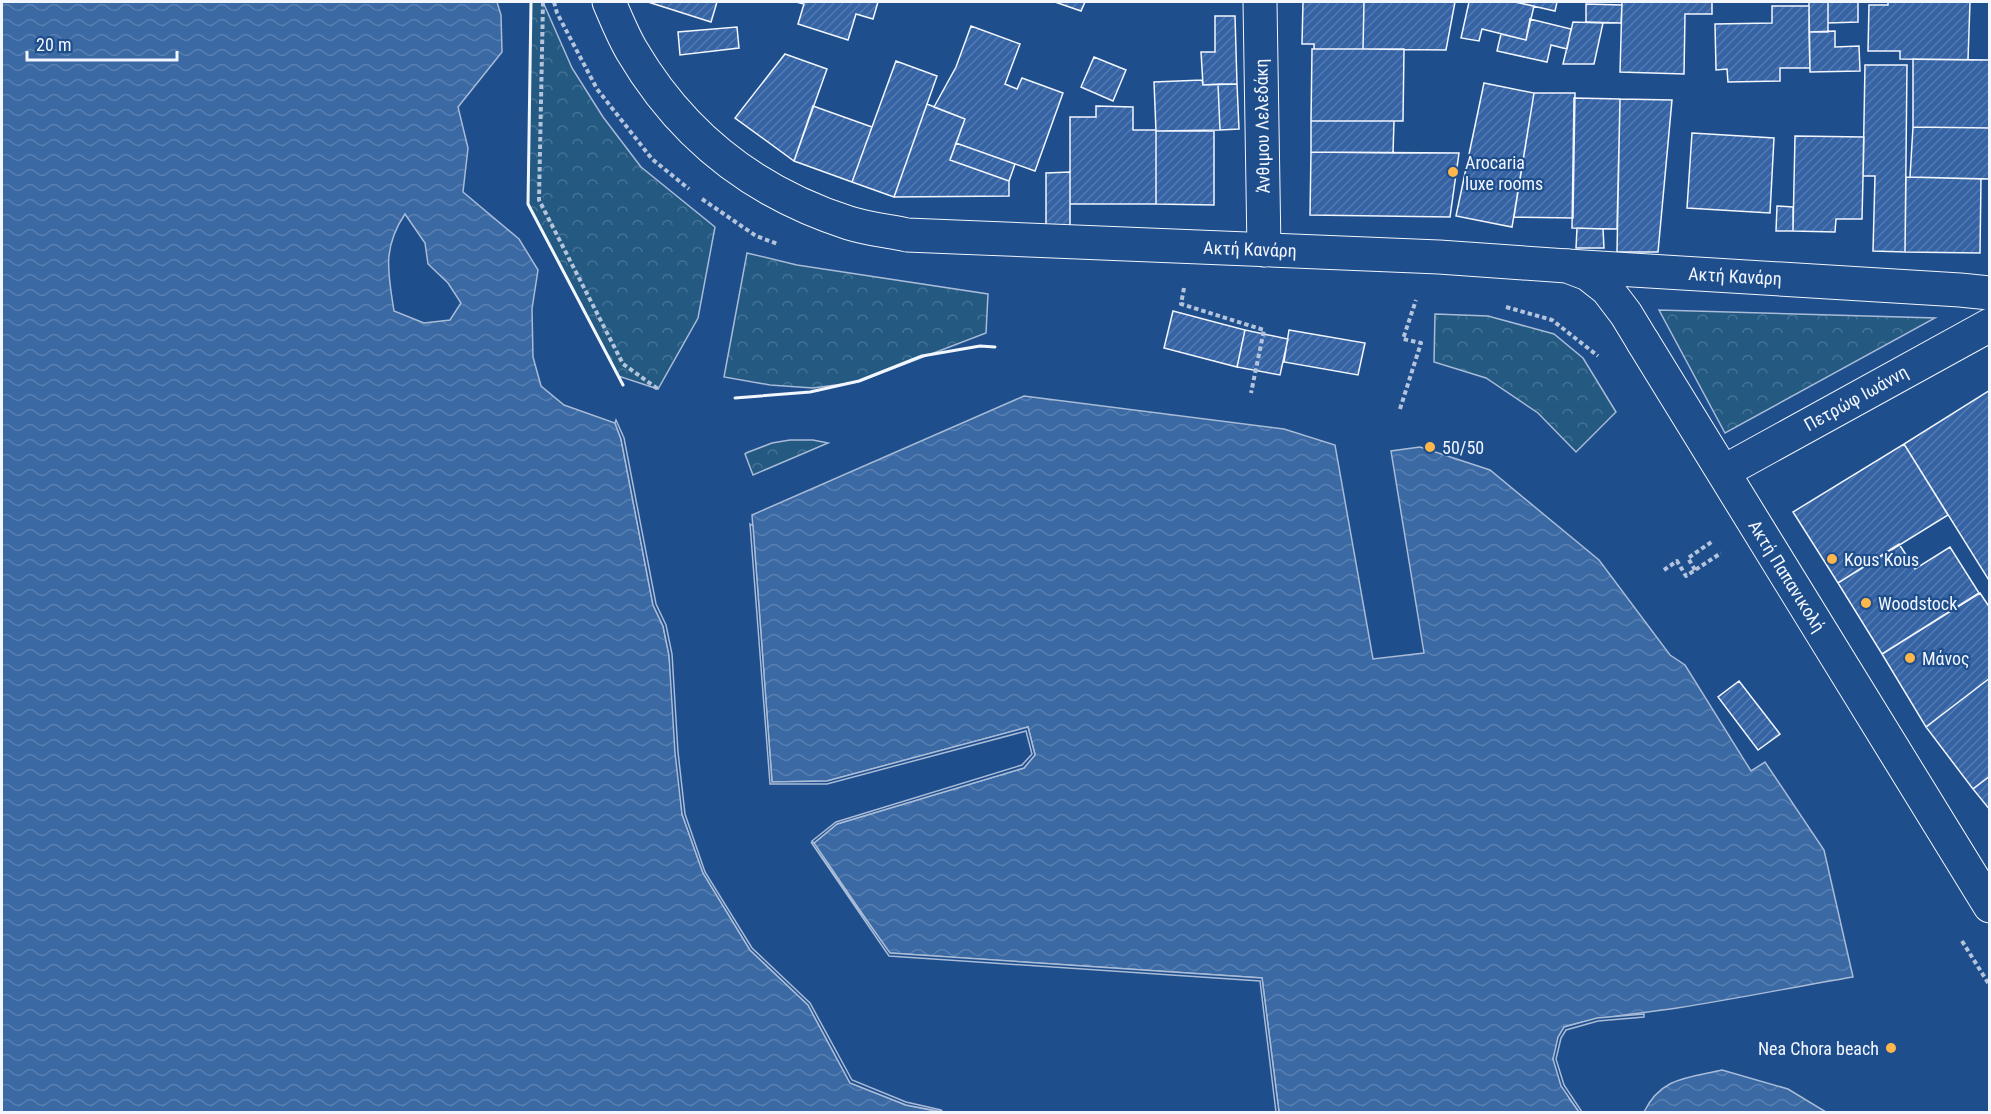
<svg xmlns="http://www.w3.org/2000/svg" width="1991" height="1114" viewBox="0 0 1991 1114" font-family="'Roboto Condensed',sans-serif">
  <style>
    .park { fill: url(#park-crowns); stroke: #a8bbd7; stroke-width: 1.5 }
    .water { fill: url(#water-waves); stroke: #a8bbd7; stroke-width: 1.5; fill-rule: evenodd }
    .pier { fill: #1f4e8c; stroke: #a8bbd7; stroke-width: 1.5 }
    .building { fill: url(#building-hatch); stroke: #f2f6ff; stroke-width: 1.5 }
    .lines { fill: none; stroke-linecap: round; stroke-linejoin: round }
    .street-casing { stroke: #f2f6ff; stroke-width: 35 }
    .secondary-casing { stroke: #f2f6ff; stroke-width: 35 }
    .path { stroke: #b3c4dc; stroke-width: 4; stroke-dasharray: 4.5 3; stroke-linecap: butt }
    .street { stroke: #1f4e8c; stroke-width: 33 }
    .secondary { stroke: #1f4e8c; stroke-width: 33 }
    .wall { stroke: #f2f6ff; stroke-width: 3 }
    .poi-dot { fill: #ffb74d; stroke: #1f4e8c; stroke-width: 2 }
    .labels { text-anchor: middle; dominant-baseline: central; stroke-width: 4.5; stroke-linejoin: round; paint-order: stroke }
    .street-label { font-size: 18px; fill: #f2f6ff; stroke: #1f4e8c }
    .poi-label { font-size: 18px; fill: #f2f6ff; stroke: #1f4e8c; text-anchor: start }
  </style>
  <defs>
    <pattern id="park-crowns" width="20" height="18" patternUnits="userSpaceOnUse" patternTransform="scale(1.5)"><rect width="20" height="18" fill="#245a82"/><path d="M2 6a3 3 0 1 1 6 0M12 15a3 3 0 1 1 6 0" fill="none" stroke="#447295"/></pattern>
    <pattern id="water-waves" width="16" height="10" patternUnits="userSpaceOnUse" patternTransform="scale(1.5)"><rect width="16" height="10" fill="#3b69a3"/><path d="M0 5q4-4 8 0t8 0" fill="none" stroke="#587fb1"/></pattern>
    <pattern id="building-hatch" width="6" height="6" patternUnits="userSpaceOnUse" patternTransform="scale(1.5)"><rect width="6" height="6" fill="#3563a3"/><path d="M-1 1l2-2M0 6l6-6M5 7l2-2" fill="none" stroke="#537ab1"/></pattern>
  </defs>
  <rect width="100%" height="100%" fill="#1f4e8c"/>
  <path class="park" d="M531 2H543L572 68 603 117 641 167 715 227 698 318 658 389 618 376 528 204Z
    M747 253 797 265 988 294 986 333 858 382 813 388 770 385 724 377Z
    M1659 310 1935 318 1725 433Z
    M1435 314 1488 316 1554 334 1583 358 1616 412 1576 452 1538 413 1486 378 1434 362Z
    M790 440H813L828 443 753 475 745 454 746 453 772 443Z"/>
  <path class="water" d="M2 2H497L501 15 502 52 458 107 468 148 463 192 519 239 538 270 532 309 533 357 541 386 564 405 615 423 621 439 653 605 663 626 669 655 682 814 703 873 750 950 808 1005 850 1083 906 1105 940 1112H2ZM405 214 425 243 428 264 448 283 461 303 450 320 424 323 394 311C388 273 382 248 405 214Z
    M1024 396 1284 429 1335 445 1373 659 1424 653 1391 451 1420 447 1490 470 1599 560 1670 655 1685 665 1751 771 1765 762 1824 850 1853 977C1794 987 1735 999 1677 1008 1639 1014 1601 1016 1564 1027L1553 1059 1569 1098 1579 1112H1279L1262 978 889 953 814 843 837 824 1024 768 1035 754 1028 727 827 781 772 782 752 515Z
    M1722 1070 1788 1089 1826 1112H1644C1661 1077 1688 1078 1722 1070Z"/>
  <path class="pier" d="M616 420 624 438 656 604 666 625 672 654 678 752 685 814 705 872 752 948 810 1003 852 1080 906 1102 941 1110 943 1112 906 1105 850 1083 808 1005 750 950 703 873 682 814 675 753 669 655 663 626 653 605 621 439 615 423Z
    M750 524 753 526 772 782 827 781 1028 727 1035 755 1024 768 837 824 814 843 812 841 836 822 1022 765 1032 754 1026 731 827 784H770Z
    M811 842 890 953 1262 978 1279 1112H1276L1260 981 889 956Z
    M1644 1014V1017L1598 1021 1566 1030 1561 1038 1556 1059 1564 1085 1582 1112H1579L1561 1086 1553 1059 1558 1037 1564 1027 1597 1018Z"/>
  <path class="building" d="M648 2H717L711 22Z
    M796 2H878L873 19 856 14 848 40 798 24 804 4Z
    M1055 2H1085L1081 11Z
    M1303 2H1364L1363 49H1314V44H1302Z
    M1364 2H1455L1446 50 1363 49Z
    M1469 2H1515L1534 6 1526 40 1482 29 1479 41 1461 38Z
    M1515 2H1557L1555 11Z
    M1622 2H1712V14H1685L1684 74 1620 72Z
    M1809 2H1828V32H1809Z
    M1828 2H1858V22L1828 23Z
    M1888 2H1970L1968 60 1900 59V51H1868L1869 5H1888Z
    M1586 4 1622 5 1621 23 1586 22Z
    M1772 6H1809L1810 68H1780V81L1728 82 1727 69 1716 70 1715 24 1772 23Z
    M1215 16H1235L1237 84 1203 85 1201 52H1215Z
    M1530 19 1571 29 1567 49 1551 45 1547 62 1497 51 1501 34 1526 40Z
    M1573 22 1603 23 1594 64H1563Z
    M971 26 1020 44 1005 84 1017 89 1022 78 1063 93 1035 171 956 143 965 119 934 107 956 67Z
    M737 27 739 48 680 55 678 32Z
    M1835 31V47L1859 46 1860 71 1810 72 1809 32Z
    M1312 49H1404L1403 121H1311Z
    M785 54 827 69 794 161 735 118Z
    M1094 57 1126 70 1113 101 1081 87Z
    M1913 59 1990 60V128L1913 127Z
    M896 61 937 76 894 197 852 182Z
    M1865 65H1907L1905 252 1873 251 1875 176H1863Z
    M1202 80 1203 85 1218 84 1220 130 1156 131 1154 82Z
    M1484 83 1534 93 1512 227 1456 216Z
    M1218 84H1237L1239 129 1220 130Z
    M1534 93H1575L1573 218 1514 217Z
    M1574 98 1620 99 1617 229 1572 228Z
    M1620 99 1672 100 1658 252H1617Z
    M927 104 965 119 950 160 1009 181V196L894 197Z
    M813 106 872 127 852 182 794 161Z
    M1096 106 1133 107V130H1156V204H1070V117H1096Z
    M1311 121H1394L1393 153 1311 152Z
    M1913 127 1990 128V179L1910 177Z
    M1156 131H1214V205L1156 204Z
    M1692 133 1774 138 1770 213 1687 208Z
    M1795 136 1864 137 1862 219H1836L1835 232 1793 231Z
    M956 143 1015 164 1009 181 950 160Z
    M1311 152 1459 153 1450 217 1310 215Z
    M1070 172V227L1046 226V173Z
    M1906 177 1981 179 1980 253 1905 252Z
    M1777 206 1793 207V231H1776Z
    M1577 228 1603 229 1604 248H1576Z
    M1173 311 1245 330 1237 367 1164 348Z
    M1245 330 1288 339 1280 375 1237 367Z
    M1289 330 1365 343 1358 375 1284 362Z
    M1990 390V582L1904 444Z
    M1904 444 1948 515 1838 583 1793 512Z
    M1899 544 1915 569 1950 547 1979 593 1882 654 1838 583Z
    M1980 593 1990 608V678L1926 727 1882 654Z
    M1990 678V776L1973 789 1926 727Z
    M1739 681 1780 734 1758 750 1718 697Z
    M1990 776V810L1973 789Z"/>
  <g class="lines">
    <g class="street-casing">
      <path id="street" d="M1260 2 1264 250
        M1567 266 1960 290 1990 293
        M1643 342 1990 906
        M1723 472 1990 325"/>
    </g>
    <g class="secondary-casing">
      <path id="secondary" d="M609 2C616 18 623 36 632 51 682 136 755 193 849 223 868 229 888 231 907 235L1439 257 1567 266 1588 274 1607 289 1626 314 1643 342"/>
    </g>
    <path class="path" d="M543 2 539 200 623 364 658 389
      M554 2 557 13 597 89 652 159 689 189
      M702 199 756 236 778 244
      M1184 288 1181 304 1264 330 1251 393
      M1506 307 1552 320 1598 356
      M1400 409 1421 343 1403 339 1416 300
      M1664 570 1677 561 1686 576 1721 553
      M1695 570 1688 558 1713 541
      M1962 941 1990 986"/>
    <use href="#street" class="street"/>
    <use href="#secondary" class="secondary"/>
    <path class="wall" d="M531 2 528 204 623 385
      M735 398 810 392 859 381 922 356 980 346 995 347"/>
  </g>
  <g class="poi-dot">
    <circle cx="1453" cy="172" r="6"/>
    <circle cx="1430" cy="447" r="6"/>
    <circle cx="1832" cy="559" r="6"/>
    <circle cx="1866" cy="603" r="6"/>
    <circle cx="1910" cy="658" r="6"/>
    <circle cx="1891" cy="1048" r="6"/>
  </g>
  <g class="labels">
    <g class="street-label">
      <text transform="translate(1262 126) rotate(-91)">Άνθιμου Λελεδάκη</text>
      <text transform="translate(1250 249) rotate(2)">Ακτή Κανάρη</text>
      <text transform="translate(1735 276) rotate(3)">Ακτή Κανάρη</text>
      <text transform="translate(1856 398) rotate(-29)">Πετρώφ Ιωάννη</text>
      <text transform="translate(1787 576) rotate(58)">Ακτή Παπανικολή</text>
    </g>
    <g class="poi-label">
      <text x="1465" y="162">Arocaria<tspan x="1465" dy="21">luxe rooms</tspan></text>
      <text x="1442" y="447">50/50</text>
      <text x="1844" y="559">Kous Kous</text>
      <text x="1878" y="603">Woodstock</text>
      <text x="1922" y="658">Μάνος</text>
      <text x="1879" y="1048" text-anchor="end">Nea Chora beach</text>
    </g>
  </g>
  <rect width="1991" height="1114" fill="none" stroke="#f2f6ff" stroke-width="6"/>
  <path d="M27 51v9h150v-9" fill="none" stroke="#f2f6ff" stroke-width="3"/>
  <text x="36" y="51" font-size="18" fill="#f2f6ff" stroke="#1f4e8c" stroke-width="4.5" paint-order="stroke">20 m</text>
</svg>
